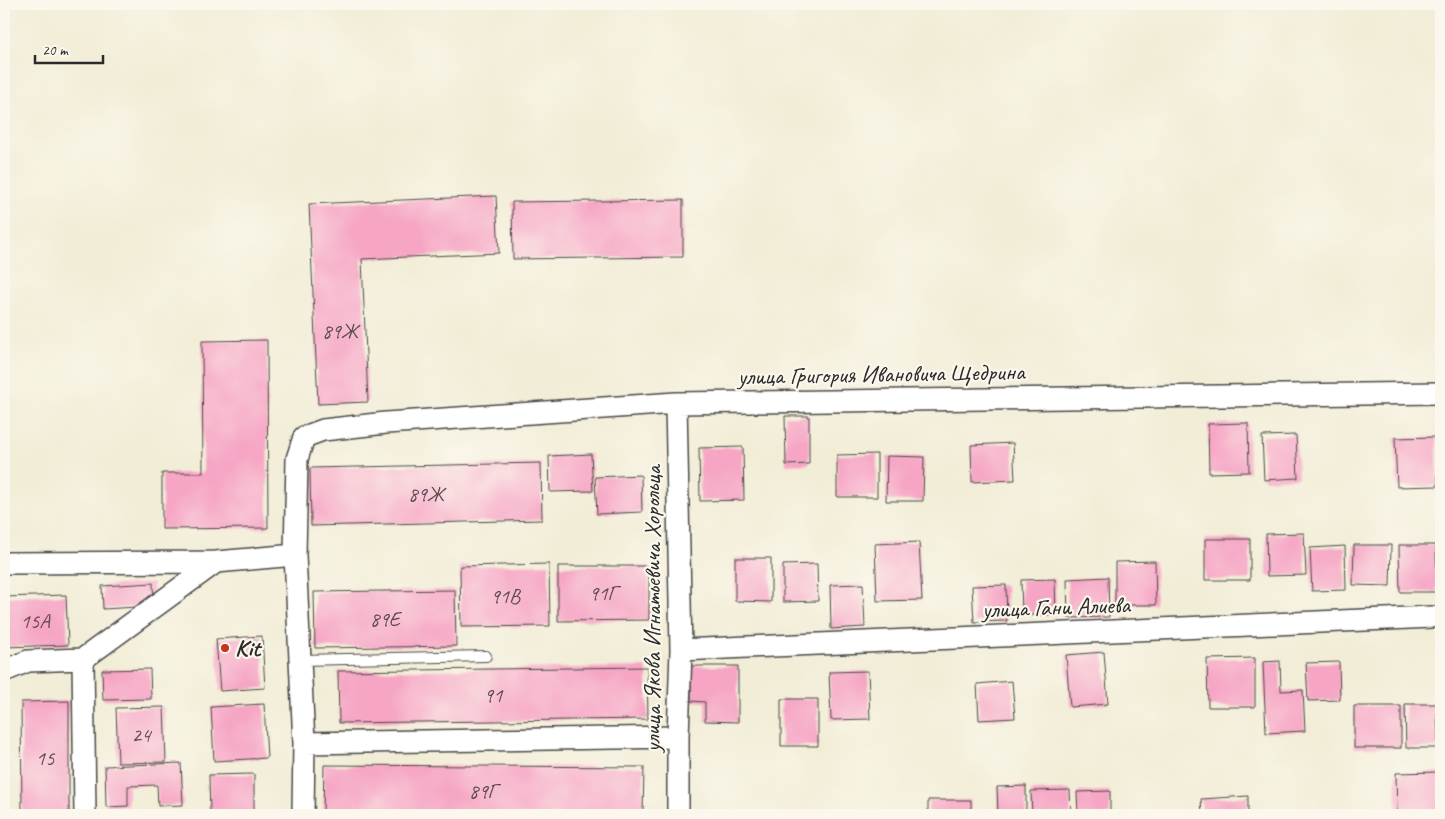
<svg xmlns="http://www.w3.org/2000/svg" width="1445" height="819" viewBox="0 0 1445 819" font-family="Caveat,sans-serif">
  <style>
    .building { fill: #f6a5c5 }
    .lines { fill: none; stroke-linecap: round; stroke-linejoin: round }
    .service-casing { stroke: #494845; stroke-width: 12 }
    .minor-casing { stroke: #494845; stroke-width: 24 }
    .service { stroke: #fff; stroke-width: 10 }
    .minor { stroke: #fff; stroke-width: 21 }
    .poi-dot { fill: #c8321e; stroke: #fbf7ec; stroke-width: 2 }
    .labels { text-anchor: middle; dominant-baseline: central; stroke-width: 4.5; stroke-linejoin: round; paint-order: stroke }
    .number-label { font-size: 21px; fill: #5e4a52 }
    .street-label { font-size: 24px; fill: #2b2b2b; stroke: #fbf7ec }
    .poi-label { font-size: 24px; font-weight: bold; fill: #2b2b2b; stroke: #fbf7ec; text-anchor: start }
  </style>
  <rect width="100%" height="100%" fill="#fbf7ec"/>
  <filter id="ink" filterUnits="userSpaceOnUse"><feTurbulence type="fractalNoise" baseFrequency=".02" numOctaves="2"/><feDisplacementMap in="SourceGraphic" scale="10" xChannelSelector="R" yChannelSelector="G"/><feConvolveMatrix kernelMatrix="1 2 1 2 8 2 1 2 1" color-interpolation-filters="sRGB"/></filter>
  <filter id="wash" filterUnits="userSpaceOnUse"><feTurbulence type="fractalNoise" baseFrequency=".0096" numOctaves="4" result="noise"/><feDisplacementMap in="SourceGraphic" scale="20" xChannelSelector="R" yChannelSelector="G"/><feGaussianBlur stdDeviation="1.12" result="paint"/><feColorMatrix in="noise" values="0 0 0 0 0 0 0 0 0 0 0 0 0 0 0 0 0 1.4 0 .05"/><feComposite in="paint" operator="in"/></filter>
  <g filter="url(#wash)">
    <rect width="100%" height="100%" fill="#f2edd7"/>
    <g id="blocks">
      <path class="building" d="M496 196 499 253 362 259 368 402 318 404 309 204Z
        M683 200V257L513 259 512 202Z
        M267 340 268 528 162 529V473H203L202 341Z
        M785 416H809V464L786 465Z
        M1248 423 1249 472 1209 473 1208 424Z
        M1296 435 1298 478 1264 480 1262 436Z
        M1437 437 1438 486 1397 487 1395 438Z
        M1013 443 1015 480 972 482 971 445Z
        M743 447 744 500 700 501 699 448Z
        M591 454 593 491 550 492 549 456Z
        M877 454V497H837V455Z
        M887 456 924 457 923 501H886Z
        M541 463 542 520 311 526 310 468Z
        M641 475 642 512 597 514 595 477Z
        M1304 533 1306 575 1267 576 1266 534Z
        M1205 539H1250V580H1205Z
        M919 542 922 600 877 601 875 544Z
        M1354 545H1391L1390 586 1353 585Z
        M1399 545H1436L1437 592H1400Z
        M1345 546 1346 590 1312 591 1310 548Z
        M735 558H771V602L735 601Z
        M1155 561 1156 605H1115V562Z
        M549 564 550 626 461 627 460 566Z
        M817 564 818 601 783 602V565Z
        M558 566H649V620L558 621Z
        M1108 577 1109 617 1068 618 1067 579Z
        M1055 579 1056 615H1022L1021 580Z
        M153 583 154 606 103 609 102 586Z
        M863 584 865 627 831 629 830 585Z
        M1006 585 1007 621 974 622 972 586Z
        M455 590 456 646 315 648 314 592Z
        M66 595 68 645 4 647V597Z
        M262 636 265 688 220 691 216 639Z
        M1104 652 1108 704 1070 707 1066 655Z
        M1255 658V707H1208L1207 659Z
        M1280 661 1281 691 1303 690 1305 731 1266 733 1263 662Z
        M1339 662 1340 700 1308 701 1306 663Z
        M691 666H738V722L705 721V702L691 701Z
        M647 667 648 719 339 723 338 671Z
        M150 669 151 699 103 700 102 670Z
        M868 671 870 719 831 720 829 672Z
        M1012 681 1015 718 979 720 977 684Z
        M781 699H818V746H781Z
        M69 701V815H22L21 702Z
        M264 704 267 758 214 761 211 707Z
        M1405 704H1437L1438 748H1406Z
        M1354 706H1401V748H1354Z
        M164 707 166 762 118 763 116 708Z
        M181 763 183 805 158 806 157 785 128 786V806L106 807 105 766Z
        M324 765 644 767 643 815H323Z
        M1439 772V815H1397L1396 773Z
        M254 774V815H210L209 775Z
        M1026 786V815H998L997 787Z
        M1070 790 1071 815H1032L1031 791Z
        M1110 791V815H1078L1077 792Z
        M1248 796V815H1202L1201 799Z
        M928 800H971V815H928Z"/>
    </g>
  </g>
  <g filter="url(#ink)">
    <use href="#blocks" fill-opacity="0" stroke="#494845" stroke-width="1"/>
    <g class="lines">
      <g class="service-casing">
        <path id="service" d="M300 660 486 656"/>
      </g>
      <g class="minor-casing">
        <path id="minor" d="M676 403 681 650 678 737V815
          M4 563 216 562 295 555
          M681 650 1432 617
          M83 659 85 815
          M4 671 28 661 83 659 216 562
          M304 743 678 737
          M303 815 304 743 295 555 297 459 304 437 323 430 386 423 676 403 1441 393"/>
      </g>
      <use href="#service" class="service"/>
      <use href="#minor" class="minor"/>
    </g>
  </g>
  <circle class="poi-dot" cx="225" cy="648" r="5"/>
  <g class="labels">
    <g class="number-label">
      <text x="340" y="331">89Ж</text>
      <text x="426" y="494">89Ж</text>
      <text x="603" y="593">91Г</text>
      <text x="505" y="596">91В</text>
      <text x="385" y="619">89Е</text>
      <text x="35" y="621">15А</text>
      <text x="493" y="695">91</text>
      <text x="141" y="735">24</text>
      <text x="45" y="758">15</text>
      <text x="483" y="791">89Г</text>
    </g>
    <g class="street-label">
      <text transform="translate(881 374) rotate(-1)">улица Григория Ивановича Щедрина</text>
      <text transform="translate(1056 607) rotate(-2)">улица Гани Алиева</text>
      <text transform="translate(652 609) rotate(-90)">улица Якова Игнатьевича Хорольца</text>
    </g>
    <g class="poi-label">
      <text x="235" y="648">Kit</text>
    </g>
  </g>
  <rect width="1445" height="819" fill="none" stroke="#fbf7ec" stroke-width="20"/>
  <path d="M35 55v8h68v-8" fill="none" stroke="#2b2b2b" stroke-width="2.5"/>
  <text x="42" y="55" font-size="15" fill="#2b2b2b" stroke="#fbf7ec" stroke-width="4" paint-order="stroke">20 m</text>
</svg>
